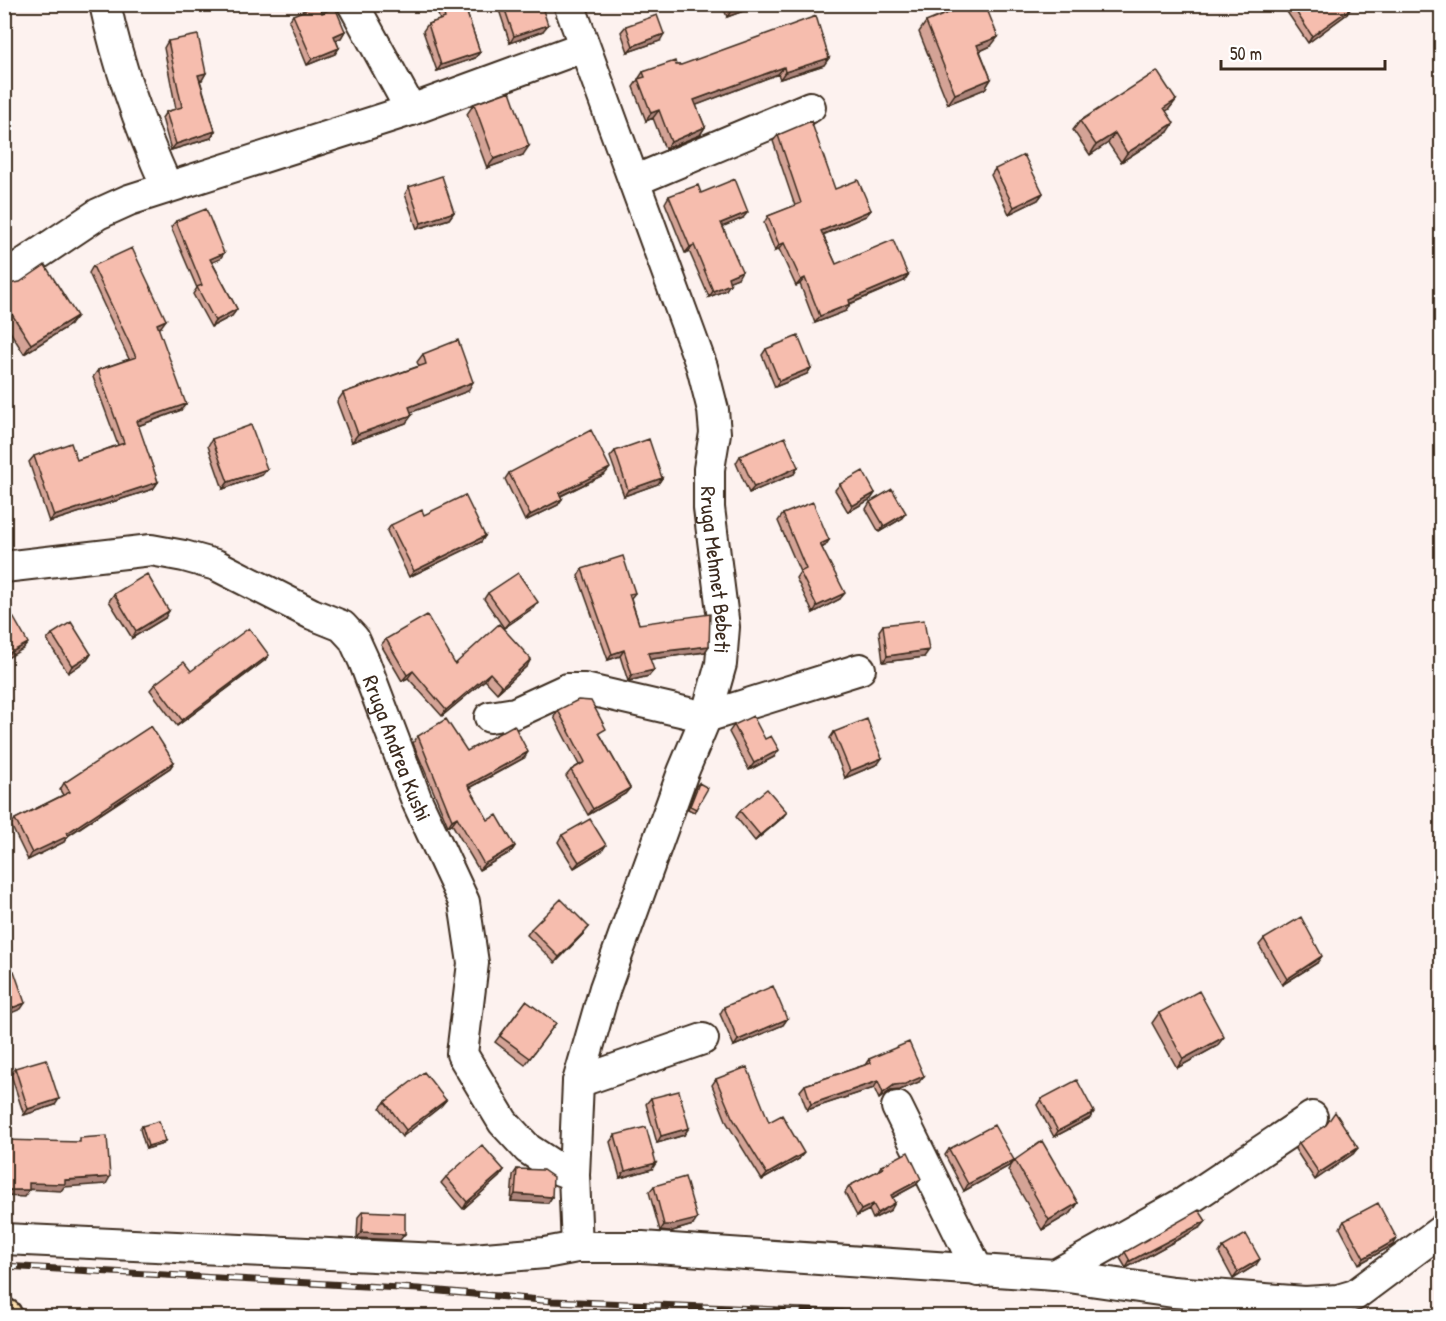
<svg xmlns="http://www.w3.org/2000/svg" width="1446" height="1321" viewBox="0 0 1446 1321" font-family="'Patrick Hand',sans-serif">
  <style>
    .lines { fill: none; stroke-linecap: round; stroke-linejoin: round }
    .minor-casing { stroke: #3b2a1e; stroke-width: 34 }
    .major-casing { stroke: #3b2a1e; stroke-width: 38 }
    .minor { stroke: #fff; stroke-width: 30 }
    .major { stroke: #fbddab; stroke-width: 33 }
    .rail-casing { stroke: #3b2a1e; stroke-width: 7 }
    .rail { stroke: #fff; stroke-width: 4.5; stroke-dasharray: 14; stroke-linecap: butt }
    .wall { fill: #d4a396; stroke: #3b2a1e; stroke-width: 1.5 }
    .shaded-wall { fill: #ac847a; stroke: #3b2a1e; stroke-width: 1.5 }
    .building { fill: #f6bdae; stroke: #3b2a1e; stroke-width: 1.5 }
    .labels { text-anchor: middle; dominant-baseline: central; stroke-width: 4.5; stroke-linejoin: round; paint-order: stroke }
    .street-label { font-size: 22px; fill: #3b2a1e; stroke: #fff }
  </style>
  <rect width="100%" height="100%" fill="#fdf2ef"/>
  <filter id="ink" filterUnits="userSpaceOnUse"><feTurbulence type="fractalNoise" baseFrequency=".0167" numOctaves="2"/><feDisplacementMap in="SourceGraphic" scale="12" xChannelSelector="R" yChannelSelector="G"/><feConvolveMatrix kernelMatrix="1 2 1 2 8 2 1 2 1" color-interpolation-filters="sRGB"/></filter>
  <g filter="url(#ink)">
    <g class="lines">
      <g class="minor-casing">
        <g id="minor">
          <path d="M105 4C119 69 140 127 167 187"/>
          <path d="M353 4 411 110"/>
          <path id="s1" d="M569 4 702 367 713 410 715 433 709 469V508L724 627 721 664 706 717 683 772 605 988 578 1082 574 1175 577 1247"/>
          <path d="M634 181 810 107"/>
          <path d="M4 277 98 214 129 200 411 110 583 47"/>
          <path id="s2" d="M4 567 151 550 184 556 216 565 312 614 342 626 354 639 364 661 417 801 464 902 473 963 462 1054 503 1122 528 1149 560 1170 574 1175"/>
          <path d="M490 717 515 713 567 689H585L706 717 860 669"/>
          <path d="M578 1082 703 1039"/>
          <path d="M897 1107 978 1271"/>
          <path d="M4 1239 461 1260 545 1253 577 1247H642L1055 1275 1173 1292 1305 1302 1338 1300 1355 1295 1442 1230"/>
          <path d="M1055 1275 1185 1202 1312 1117"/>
        </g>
      </g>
      <g class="major-casing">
        <path id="major" d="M4 1316H5"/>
      </g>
      <use href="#minor" class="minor"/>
      <use href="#major" class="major"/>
      <g class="rail-casing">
        <path id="rail" d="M4 1266 418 1289 552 1301 935 1316"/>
      </g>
      <use href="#rail" class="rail"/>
    </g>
    <path class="wall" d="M434 4H464L480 52 475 58 437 71 423 31 428 24 440 20Z
      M497 4H541L543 31 510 43Z
      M722 4H758L757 6 727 17Z
      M1288 4H1349L1347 14 1308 43 1285 9Z
      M322 13 345 31 341 38 336 40 339 48 335 54 307 65 289 21 293 15Z
      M926 22 991 46 980 51 991 79 985 89 948 104 919 32Z
      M626 26 660 41 628 52 621 32Z
      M168 41 206 73 202 80H200L215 131 211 138 171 150 162 118 166 112 176 109 164 48Z
      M676 65H824L780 79 778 74 696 105 705 127 700 135 665 149 653 118 646 121 633 87 643 72Z
      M1176 100 1169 109 1166 111 1168 132 1121 162 1108 143 1090 155 1073 130 1080 121Z
      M474 104 523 155 487 168 467 114Z
      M778 135 835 189 871 210 866 216 823 235 836 264 908 275 904 281 850 304 846 311 815 323 800 284 796 286 779 249 775 251 764 223 768 216 795 206 773 141Z
      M995 169 1043 193 1038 200 1009 214 991 175Z
      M409 187 454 212 449 219 417 229 405 194Z
      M701 193 743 218 723 226 738 278 729 281 726 290 709 297 689 251 685 253 665 203 669 196Z
      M176 221 220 259 212 262 237 309 232 316 211 327 193 294 197 288 171 227Z
      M93 266 161 327 158 328 181 410 138 426 158 482 153 489 49 522 29 462 34 456 77 460 118 445 93 377 98 370 129 359 89 273Z
      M4 286 70 325 24 354 4 322Z
      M766 349 811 368 807 374 775 387 762 355Z
      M423 354 468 391 411 412 406 423 352 442 337 402 343 393 419 366 417 362Z
      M212 439 267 469 262 475 223 489 208 446Z
      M615 451 662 478 658 484 624 496 610 457Z
      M740 456 798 467 794 474 749 493 736 463Z
      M509 473 605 474 561 496 558 505 525 521 505 479Z
      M840 484 875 493 871 499 848 512 835 490Z
      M870 502 901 519 879 532 866 509Z
      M783 514 829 540 825 546 822 548 840 599 813 613 796 578 800 572 778 521Z
      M424 515 485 536 481 542 409 577 387 531 391 525Z
      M582 569 635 593 631 598 639 624 705 652 650 659 649 676 628 681 620 656 608 660 578 576Z
      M488 593 533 608 504 628 484 599Z
      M114 594 165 618 132 638 109 601Z
      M883 625 924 657 883 662 879 631Z
      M52 634 91 654 87 660 68 673 47 640Z
      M386 639 455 664 527 666 497 693 485 680 442 716 408 678 402 681 381 645Z
      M264 661 177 726 150 690 155 684 191 671Z
      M558 710 601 736 630 788 625 794 588 815 566 776 571 770 579 765 554 717Z
      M734 725 774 757 749 770 729 732Z
      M834 732 878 764 845 778 830 738Z
      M418 736 467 751 524 758 470 788 488 820 515 846 511 852 479 870 452 824 448 826 413 743Z
      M174 762 170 768 68 836 64 842 28 860 11 825 15 819 63 795 60 790 64 783Z
      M699 783 696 809 694 812 688 809 696 786Z
      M740 811 782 818 755 841 736 817Z
      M562 835 602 851 574 868 558 842Z
      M589 927 584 933 555 963 527 935 531 929Z
      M1264 939 1317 963 1282 985 1259 945Z
      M526 1001 556 1023 525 1065 495 1042Z
      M724 1007 787 1019 783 1025 734 1046 720 1014Z
      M1159 1013 1217 1046 1177 1068 1152 1023Z
      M869 1059 919 1082 900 1090 890 1091 879 1099 874 1088 807 1110 800 1091 805 1085 865 1065Z
      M15 1068 55 1105 24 1115 11 1075Z
      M716 1079 769 1122 799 1159 762 1180 727 1123 712 1085Z
      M651 1098 684 1135 657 1143 646 1104Z
      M1041 1099 1090 1118 1054 1137 1037 1105Z
      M446 1100 441 1106 402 1137 380 1108 385 1102Z
      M142 1126 163 1144 146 1149 140 1129Z
      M615 1135 652 1169 620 1178 610 1142Z
      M1299 1143 1353 1154 1315 1180 1295 1149Z
      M949 1149 1014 1160 1009 1166 964 1191 945 1155Z
      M1015 1160 1078 1203 1071 1213 1042 1230 1008 1170Z
      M881 1166 916 1185 892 1198 891 1210 873 1219 869 1210 857 1216 845 1193 849 1186 878 1171Z
      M517 1169 552 1197 548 1203 511 1201 513 1175Z
      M504 1170 499 1177 463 1209 441 1183 446 1177Z
      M654 1186 693 1225 669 1232 660 1231 649 1192Z
      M363 1211 400 1240 357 1238 358 1217Z
      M1206 1221 1201 1227 1126 1268 1120 1258 1125 1252Z
      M1344 1221 1393 1245 1359 1264 1340 1228Z
      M1223 1247 1256 1265 1233 1279 1219 1253Z"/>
    <path class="shaded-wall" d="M748 4H758L757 6 727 17 731 11Z
      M1351 8 1347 14 1308 43 1312 36Z
      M548 25 543 31 510 43 514 36Z
      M345 31 341 38 330 42 334 36Z
      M664 34 660 41 628 52 633 46Z
      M998 37 991 46 971 55 977 45Z
      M339 48 335 54 307 65 312 59Z
      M480 52 475 58 437 71 441 65Z
      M829 58 824 65 780 79 785 72Z
      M784 67 778 74 689 108 694 100Z
      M206 73 202 80 194 81 198 75Z
      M991 79 985 89 948 104 955 94Z
      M1176 100 1169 109 1158 117 1164 108Z
      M659 110 653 118 646 121 651 113Z
      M1174 123 1168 132 1121 162 1127 153Z
      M705 127 700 135 665 149 671 142Z
      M215 131 211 138 171 150 176 144Z
      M1115 133 1108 143 1090 155 1096 145Z
      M529 146 523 155 487 168 494 159Z
      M1043 193 1038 200 1009 214 1014 207Z
      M871 210 866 216 817 237 821 231Z
      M454 212 449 219 417 229 421 223Z
      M748 212 743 218 717 229 721 223Z
      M784 243 779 249 775 251 779 245Z
      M694 245 689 251 685 253 690 247Z
      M224 253 220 259 206 265 210 259Z
      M742 271 738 278 723 284 728 277Z
      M908 275 904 281 844 306 849 300Z
      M805 278 800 284 796 286 801 280Z
      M730 284 726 290 709 297 713 291Z
      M850 304 846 311 815 323 820 316Z
      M237 309 232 316 211 327 215 321Z
      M77 316 70 325 24 354 31 344Z
      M166 320 161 327 152 331 157 324Z
      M811 368 807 374 775 387 779 381Z
      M473 382 468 391 404 415 409 407Z
      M186 404 181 410 132 428 137 421Z
      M412 415 406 423 352 442 358 434Z
      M798 467 794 474 749 493 754 487Z
      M610 468 605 474 554 499 559 493Z
      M267 469 262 475 223 489 228 482Z
      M662 478 658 484 624 496 628 490Z
      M158 482 153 489 49 522 54 516Z
      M875 493 871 499 848 512 852 506Z
      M562 499 558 505 525 521 530 515Z
      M906 513 901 519 879 532 884 526Z
      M485 536 481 542 409 577 414 571Z
      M829 540 825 546 816 550 820 544Z
      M845 593 840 599 813 613 817 606Z
      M538 602 533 608 504 628 509 622Z
      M169 611 165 618 132 638 136 631Z
      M28 643 23 649 4 660V656Z
      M709 646 705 652 644 660 648 653Z
      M624 650 620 656 608 660 612 654Z
      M929 650 924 657 883 662 887 656Z
      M91 654 87 660 68 673 72 666Z
      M269 655 264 661 177 726 182 720Z
      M531 659 527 666 497 693 502 686Z
      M654 670 649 676 628 681 632 675Z
      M413 671 408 678 402 681 407 675Z
      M490 673 485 680 442 716 446 710Z
      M779 750 774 757 749 770 754 763Z
      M528 752 524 758 463 791 468 785Z
      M882 758 878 764 845 778 850 771Z
      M174 762 170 768 67 836 64 842 28 860 32 853 67 833Z
      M630 788 625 794 588 815 593 809Z
      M787 812 782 818 755 841 760 835Z
      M457 817 452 824 448 826 452 820Z
      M606 845 602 851 574 868 579 862Z
      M515 846 511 852 479 870 484 864Z
      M589 927 584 933 555 963 559 957Z
      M1322 956 1317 963 1282 985 1287 979Z
      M25 1003 21 1009 4 1016V1011Z
      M787 1019 783 1025 734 1046 738 1040Z
      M1224 1037 1217 1046 1177 1068 1183 1059Z
      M924 1076 919 1082 900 1090 890 1091 879 1099 883 1093 894 1085Z
      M878 1081 874 1088 807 1110 811 1104Z
      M59 1099 55 1105 24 1115 28 1109Z
      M446 1100 441 1106 402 1137 406 1130Z
      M1094 1112 1090 1118 1054 1137 1058 1131Z
      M689 1128 684 1135 657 1143 661 1136Z
      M165 1141 163 1144 146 1149 148 1146Z
      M1358 1148 1353 1154 1315 1180 1319 1173Z
      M804 1153 799 1159 762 1180 767 1174Z
      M1014 1160 1009 1166 964 1191 968 1184Z
      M656 1163 652 1169 620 1178 625 1171Z
      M504 1170 499 1177 463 1209 467 1202Z
      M110 1177 106 1184 64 1187 61 1191 25 1189 29 1183Z
      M921 1179 916 1185 886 1201 891 1195Z
      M4 1190H29L24 1197 4 1196Z
      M515 1194 552 1197 548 1203 511 1201Z
      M895 1203 891 1210 873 1219 878 1213Z
      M1078 1203 1071 1213 1042 1230 1049 1220Z
      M873 1204 869 1210 857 1216 861 1210Z
      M697 1219 693 1225 669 1232 660 1231 664 1225Z
      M1206 1221 1201 1227 1126 1268 1130 1261Z
      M362 1232 405 1234 400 1240 357 1238Z
      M1397 1239 1393 1245 1359 1264 1364 1258Z
      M1260 1259 1256 1265 1233 1279 1238 1272Z"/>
    <path class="building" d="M319 4 322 13 335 7 345 31 334 36 339 48 312 59 293 15Z
      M441 4H464L480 52 441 65 428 24 445 18Z
      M503 4H541L548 25 514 36Z
      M729 4H748L731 11Z
      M970 4H985L998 37 977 45 991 79 955 94 926 22Z
      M1291 4H1349L1351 8 1312 36Z
      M657 15 664 34 633 46 626 26Z
      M816 16 829 58 785 72 784 67 694 100 705 127 671 142 659 110 651 113 638 79 645 77 643 72 675 61 676 65H681Z
      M198 35 206 73 198 75 215 131 176 144 166 112 182 107 168 41Z
      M1157 71 1176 100 1164 108 1174 123 1127 153 1115 133 1096 145 1080 121Z
      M510 91 529 146 494 159 474 104Z
      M811 121 835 189 858 180 871 210 821 231 836 264 893 240 908 275 849 300 850 304 820 316 805 278 801 280 784 243 779 245 768 216 801 203 778 135Z
      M1024 155 1043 193 1014 207 995 169Z
      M442 176 454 212 421 223 409 187Z
      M735 179 748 212 721 223 742 271 728 277 730 284 713 291 694 245 690 247 669 196 698 185 701 193Z
      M206 209 224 253 210 259 237 309 215 321 197 287 202 285 176 221Z
      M132 248 166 320 157 324 186 404 137 421 158 482 54 516 34 456 71 443 77 460 124 443 98 370 136 357 93 266Z
      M45 265 77 316 31 344 4 302V286L8 284 20 282Z
      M798 336 811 368 779 381 766 349Z
      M458 340 473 382 409 407 412 415 358 434 343 393 426 364 423 354Z
      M251 425 267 469 228 482 212 439Z
      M591 430 610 468 559 493 562 499 530 515 509 473Z
      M785 437 798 467 754 487 740 456Z
      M649 439 662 478 628 490 615 451Z
      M863 471 875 493 852 506 840 484Z
      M892 489 906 513 884 526 870 502Z
      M465 495 485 536 414 571 391 525 422 510 424 515Z
      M813 502 829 540 820 544 845 593 817 606 800 572 806 569 783 514Z
      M623 556 635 593 629 594 639 624 710 614 709 646 648 653 654 670 632 675 624 650 612 654 582 569Z
      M518 573 538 602 509 622 488 593Z
      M147 574 169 611 136 631 114 594Z
      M7 606 28 643 4 656V608Z
      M427 615 455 664 499 624 531 659 502 686 490 673 446 710 413 671 407 675 386 639Z
      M924 620 929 650 887 656 883 625Z
      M71 622 91 654 72 666 52 634Z
      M249 628 269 655 182 720 155 684 184 662 191 671Z
      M578 700 591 701 606 729 599 733 630 788 593 809 571 770 585 762 558 710Z
      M753 716 765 739 771 736 779 750 754 763 734 725Z
      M446 719 467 751 514 725 528 752 468 785 488 820 497 815 515 846 484 864 457 817 452 820 418 736Z
      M867 719 882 758 850 771 834 732Z
      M151 726 174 762 67 833 68 836 32 853 15 819 70 792 64 783Z
      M699 783 708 788 696 809 690 806Z
      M767 789 787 812 760 835 740 811Z
      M590 819 606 845 579 862 562 835Z
      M561 899 589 927 559 957 531 929Z
      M1301 917 1322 956 1287 979 1264 939Z
      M14 971 25 1003 4 1011V975Z
      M773 986 787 1019 738 1040 724 1007Z
      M1199 991 1224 1037 1183 1059 1159 1013Z
      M526 1001 556 1023 530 1058 500 1036Z
      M909 1042 924 1076 905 1084 894 1085 883 1093 878 1081 811 1104 805 1085 871 1063 869 1059Z
      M46 1059 59 1099 28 1109 15 1068Z
      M747 1067 769 1122 782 1115 804 1153 767 1174 732 1117 716 1079Z
      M424 1072 446 1100 406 1130 385 1102Z
      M1077 1080 1094 1112 1058 1131 1041 1099Z
      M679 1091 689 1128 661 1136 651 1098Z
      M1335 1112 1358 1148 1319 1173 1299 1143 1326 1125Z
      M159 1121 165 1141 148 1146 142 1126Z
      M994 1125 1014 1160 968 1184 949 1149Z
      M646 1127 656 1163 625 1171 615 1135Z
      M107 1136 110 1177 65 1180V1184L29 1183V1190H4V1140L80 1142V1138Z
      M1042 1141 1078 1203 1049 1220 1015 1160Z
      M482 1145 504 1170 467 1202 446 1177Z
      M908 1152 921 1179 891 1195 895 1203 878 1213 873 1204 861 1210 849 1186 883 1168 881 1166Z
      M517 1169 543 1170 553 1177 552 1197 515 1194Z
      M685 1177 697 1219 673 1225H664L654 1186Z
      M1378 1203 1397 1239 1364 1258 1344 1221Z
      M1199 1210 1206 1221 1130 1261 1125 1252Z
      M363 1211 405 1213V1234L362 1232Z
      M1246 1234 1260 1259 1238 1272 1223 1247Z"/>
  </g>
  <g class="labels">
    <g class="street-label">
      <text stroke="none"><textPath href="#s1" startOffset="592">Rruga Mehmet Bebeti</textPath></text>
      <text stroke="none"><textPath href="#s2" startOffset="490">Rruga Andrea Kushi</textPath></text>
    </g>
  </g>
  <rect width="1446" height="1321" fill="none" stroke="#fff" stroke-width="24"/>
  <rect x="12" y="12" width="1422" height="1297" fill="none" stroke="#3b2a1e" stroke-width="2" filter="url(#ink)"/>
  <path d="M1221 60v9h164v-9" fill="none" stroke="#3b2a1e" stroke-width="3"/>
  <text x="1230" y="60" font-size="18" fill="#3b2a1e" stroke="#ffffff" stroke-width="4.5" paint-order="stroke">50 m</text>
</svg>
